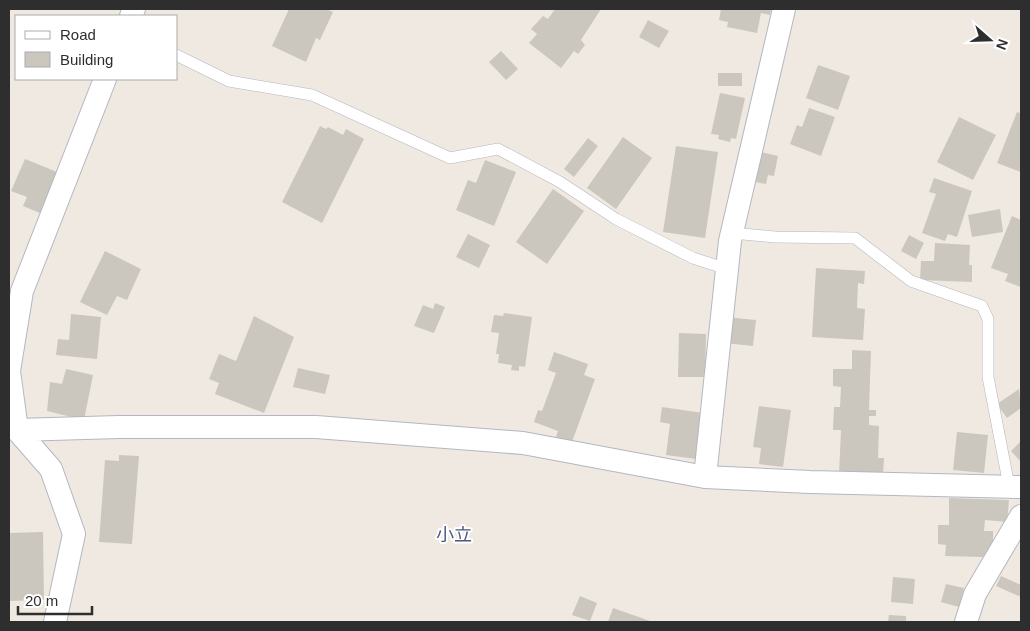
<svg xmlns="http://www.w3.org/2000/svg" width="1030" height="631" viewBox="0 0 1030 631" font-family="Helvetica,'Noto Sans JP',sans-serif">
  <style>
    .building { fill: #cbc7bf }
    .lines { fill: none; stroke-linecap: round; stroke-linejoin: round }
    .lane-casing { stroke: #b4b7c1; stroke-width: 12 }
    .street-casing { stroke: #b4b7c1; stroke-width: 24 }
    .lane { stroke: #fff; stroke-width: 11 }
    .street { stroke: #fff; stroke-width: 22 }
    .labels { text-anchor: middle; dominant-baseline: central; stroke-width: 4; stroke-linejoin: round; paint-order: stroke }
    .quarter-label { font-size: 18px; fill: #4d5680; stroke: #fff }
  </style>
  <rect width="100%" height="100%" fill="#efe9e1"/>
  <path class="building" d="M289 9H326L333 12 320 40 316 38 306 62 272 46Z
    M555 9H601L581 40 585 45 578 54 574 51 561 68 529 43 537 34 531 29 543 16 548 19Z
    M721 9H771L770 15 761 13 757 33 727 27 728 22 719 20Z
    M648 20 669 31 659 48 639 37Z
    M501 51 518 69 506 80 489 62Z
    M818 65 850 76 838 110 806 98Z
    M718 73H742V86H718Z
    M720 93 745 98 736 139 731 138 730 142 718 139 719 135 711 134Z
    M809 108 835 117 821 156 790 144 797 125 802 127Z
    M1017 112 1021 114V172L997 163Z
    M959 117 996 135 973 180 937 162Z
    M320 126 326 129 328 127 343 135 346 129 364 139 322 223 282 202Z
    M623 137 652 158 616 209 587 188Z
    M588 138 598 146 574 177 564 169Z
    M676 146 718 152 705 238 663 232Z
    M756 151 778 156 774 176 768 175 766 184 750 181Z
    M25 159 57 172 40 213 23 206 27 197 11 191Z
    M485 160 516 172 494 226 456 210 468 180 476 183Z
    M934 178 972 191 957 237 948 234 945 241 922 233 936 194 929 192Z
    M553 189 584 211 547 264 516 242Z
    M1000 209 1003 232 972 237 968 215Z
    M1012 216 1021 220V287L1005 281 1008 274 991 268Z
    M468 234 490 245 479 268 456 257Z
    M909 235 924 243 916 259 901 251Z
    M935 243 970 245 969 265H972V282L920 280 921 261H934Z
    M105 251 141 269 127 300 117 296 107 315 80 302Z
    M816 268 865 271 864 284 858 283 857 308 865 309 863 340 812 337Z
    M435 303 445 307 434 333 414 326 423 305 433 309Z
    M504 313 532 317 525 367 519 366V371L511 370 512 365 498 363 499 354H496L499 333 491 332 494 315 503 316Z
    M71 314 101 317 97 359 56 355 58 339 69 340Z
    M254 316 294 337 264 413 215 394 219 383 209 379 219 354 236 361Z
    M726 317 756 320 753 346 724 343Z
    M679 333 706 334 705 377H678Z
    M852 350 871 351 869 410H876V416H869V425L879 426 878 458H884L883 475 839 474 841 430H833L834 407H840L841 387 833 386V369H852Z
    M554 352 588 364 584 375 595 379 572 442 556 437 558 431 534 422 538 410 542 411 556 373 548 370Z
    M298 368 330 375 325 394 293 387Z
    M66 369 93 375 84 420 47 411 50 382 62 384Z
    M1019 389 1021 408 1007 418 997 404Z
    M759 406 791 410 783 467 759 464 761 448 753 447Z
    M662 407 703 413 696 459 666 455 670 424 660 422Z
    M957 432 988 435 984 473 953 470Z
    M1021 441V462L1011 451Z
    M119 455 139 456 132 544 99 542 105 460 119 461Z
    M949 498 1009 500 1007 522 985 520 984 531H993V543L983 557 945 556 946 545 938 544V525H949Z
    M43 532 44 600 9 601V533Z
    M1001 576 1021 585V597L996 586Z
    M893 577 915 579 913 604 891 602Z
    M946 584 964 588 959 607 941 602Z
    M580 596 597 603 590 621 572 615Z
    M613 608 653 622H608Z
    M889 615 906 616V622H888Z"/>
  <g class="lines">
    <g class="lane-casing">
      <path id="lane" d="M176 55 229 81 312 95 450 158 498 149 560 182 616 219 693 258 727 269
        M732 233 775 237 855 238 911 281 982 306 988 319V377L1009 486"/>
    </g>
    <g class="street-casing">
      <path id="street" d="M131 16 134 9
        M9 427 17 430 119 427H316L523 443 705 477 810 482 1021 487
        M705 477 730 241 784 9
        M55 622 74 534 51 469 17 430 9 371 22 291 105 79
        M966 622 975 594 1021 516"/>
    </g>
    <use href="#lane" class="lane"/>
    <use href="#street" class="street"/>
  </g>
  <g class="labels">
    <g class="quarter-label">
      <text x="454" y="535">小立</text>
    </g>
  </g>
  <rect width="1030" height="631" fill="none" stroke="#2e2e2e" stroke-width="20"/>
  <rect x="15" y="15" width="162" height="65" fill="#ffffff" stroke="#ababab"/>
  <rect x="25" y="31" width="25" height="8" fill="#ffffff" stroke="#ababab"/>
  <text x="60" y="40" font-size="15" fill="#2e2e2e">Road</text>
  <rect x="25" y="52" width="25" height="15" fill="#cbc7bf" stroke="#ababab"/>
  <text x="60" y="65" font-size="15" fill="#2e2e2e">Building</text>
  <g transform="translate(990 40) rotate(110)" stroke="#ffffff" stroke-width="4" paint-order="stroke">
  <path d="M0-4L9 19L0 12L-9 19Z" fill="#2e2e2e"/>
  <text y="-8" font-size="14" font-weight="bold" text-anchor="middle" fill="#2e2e2e">N</text>
  </g>
  <path d="M18 606v8h74v-8" fill="none" stroke="#2e2e2e" stroke-width="2.5"/>
  <text x="25" y="606" font-size="15" fill="#2e2e2e" stroke="#ffffff" stroke-width="4" paint-order="stroke">20 m</text>
</svg>
